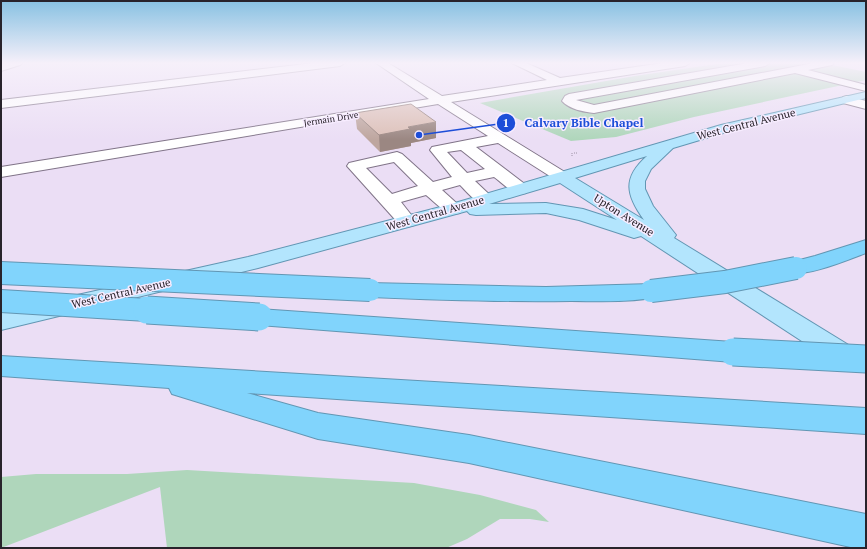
<svg xmlns="http://www.w3.org/2000/svg" width="867" height="549" viewBox="0 0 867 549" font-family="'PT Serif',serif">
  <style>
    .green { fill: #afd6bb }
    .lines { fill: none; stroke-linecap: round; stroke-linejoin: round }
    .minor-casing { stroke: #807488; stroke-width: 2 }
    .major-casing { stroke: #6296b3; stroke-width: 2 }
    .highway-casing { stroke: #6296b3; stroke-width: 2 }
    .path { stroke: #847c8b; stroke-width: 1.5; stroke-dasharray: 0.5 2; stroke-linecap: butt }
    .minor { fill: #fff; fill-rule: evenodd }
    .major { fill: #b3e5fd; fill-rule: evenodd }
    .highway { fill: #81d4fc; fill-rule: evenodd }
    .highway-bridge-far1-casing { stroke: #6296b3; stroke-width: 24; stroke-linecap: butt }
    .highway-bridge-casing { stroke: #6296b3; stroke-width: 29; stroke-linecap: butt }
    .highway-bridge-far1 { stroke: #81d4fc; stroke-width: 22 }
    .highway-bridge { stroke: #81d4fc; stroke-width: 27 }
    .wall { fill: #bea69f }
    .shaded-wall { fill: #9b8782 }
    .building { fill: #ddc1b9; stroke: #9b8782 }
    .labels { text-anchor: middle; dominant-baseline: central; stroke-width: 3; stroke-linejoin: round; paint-order: stroke }
    .far-street-label { font-size: 9px; fill: #28232b; stroke: #f7ecff }
    .street-label { font-size: 11px; fill: #28232b; stroke: #f7ecff }
    .leader { fill: none; stroke: #1d4ed8; stroke-width: 1.5 }
    .callout-dot { fill: #1d4ed8; stroke: #f7ecff; stroke-width: 1.5 }
    .mark-label { font-size: 12px; text-anchor: middle; font-weight: bold; fill: #fff }
    .callout-label { font-size: 12px; text-anchor: middle; font-weight: bold; fill: #1d4ed8; stroke: #f7ecff; stroke-width: 3; stroke-linejoin: round; paint-order: stroke }
  </style>
  <rect width="100%" height="100%" fill="#ebdef5"/>
  <path class="green" d="M723 63H823L866 72V80L694 117 616 137 571 141 480 103 635 76Z
    M187 470 414 483 480 495 536 510 549 522 530 519H500L467 539 446 548H167L160 487 1 548V477L36 474H127Z"/>
  <g class="lines">
    <g class="minor-casing">
      <path id="minor" d="M6 63H22L20 65 1 71V65Z
        M314 63H345L340 66 1 108V100Z
        M376 63H388L442 96 547 80 512 63H526L560 78 663 63H690L685 66 451 102 568 174 570 177 568 180 562 182 556 180 498 143 476 147 526 185 529 189 526 193C513 196 504 184 494 177L475 181 494 199 491 203C477 206 469 194 460 185L442 190 463 209 460 213C446 216 437 204 426 195L401 202 416 221 414 225 407 227 400 225 347 166 349 163 397 152 402 154 433 182 452 177 430 150 432 147 488 136 438 104 1 177V167L429 99ZM461 150 485 169 467 173 447 152ZM394 162 418 186 392 194 366 168Z
        M748 63H770L765 66 576 100 594 105 814 63H834L832 65 808 70 866 85V91L795 73 594 113C584 112 569 109 562 101L565 96 569 94Z
        M847 96 866 101V109L843 103 841 100 843 97Z"/>
    </g>
    <g class="major-casing">
      <path id="major" d="M866 92V98L730 131 673 148 651 169 645 181V189L653 206 676 235 674 238 860 352 863 359 860 366 850 369 840 366 641 236 634 238 579 220 546 213 476 215 470 214 467 211 258 268 1 330V312L248 257 448 205 721 125ZM647 156C622 178 626 195 644 220L575 178ZM560 183 617 220 583 209 546 203 489 204Z"/>
    </g>
    <g class="highway-casing">
      <path id="highway" d="M866 240V253C847 260 807 277 788 273L785 268 788 263 815 256Z
        M370 283 546 287 651 284 659 286 662 291 659 296C634 303 598 301 571 301 504 302 437 300 370 297L362 295 359 290 362 285Z
        M259 309 733 342 742 345 746 352 742 359 733 362 259 325 250 323 247 317 250 311Z
        M1 356 866 408V434L247 393 318 413 469 435 866 514V548H855L469 463 318 439 172 394 169 388 1 376Z"/>
    </g>
    <path class="path" d="M572 156V153H578"/>
    <use href="#minor" class="minor"/>
    <use href="#major" class="major"/>
    <use href="#highway" class="highway"/>
    <g class="highway-bridge-far1-casing">
      <path id="highway-bridge-far1" d="M1 273 370 290
        M651 291 725 282 796 268
        M1 301 163 311"/>
    </g>
    <g class="highway-bridge-casing">
      <path id="highway-bridge" d="M147 310 259 317
        M733 352 866 359"/>
    </g>
    <use href="#highway-bridge-far1" class="highway-bridge-far1"/>
    <use href="#highway-bridge" class="highway-bridge"/>
  </g>
  <path class="wall" d="M355 113 436 138 411 143V146L380 152 357 129Z"/>
  <path class="shaded-wall" d="M436 122V138L411 143V146L380 152 379 135 408 127Z"/>
  <path class="building" d="M411 104 436 122 408 127 410 129 379 135 355 113Z"/>
  <linearGradient id="sky" x2="0" y2="1"><stop stop-color="#87c1e2"/><stop offset="0.45" stop-color="#f6f0fa"/><stop offset="1" stop-color="#f6f0fa" stop-opacity="0"/></linearGradient>
  <rect width="867" height="140" fill="url(#sky)"/>
  <g class="labels">
    <g class="far-street-label">
      <text transform="translate(331 119) rotate(-9)">Jermain Drive</text>
    </g>
    <g class="street-label">
      <text transform="translate(746 124) rotate(-14)">West Central Avenue</text>
      <text transform="translate(435 213) rotate(-16)">West Central Avenue</text>
      <text transform="translate(624 215) rotate(32)">Upton Avenue</text>
      <text transform="translate(121 293) rotate(-13)">West Central Avenue</text>
    </g>
  </g>
  <path class="leader" d="M419 135L506 123"/>
  <g class="callout-dot">
    <circle cx="419" cy="135" r="4"/>
    <circle cx="506" cy="123" r="10"/>
  </g>
  <g class="mark-label">
    <text x="506" y="127">1</text>
  </g>
  <g class="callout-label">
    <text x="584" y="127">Calvary Bible Chapel</text>
  </g>
  <rect width="867" height="549" fill="none" stroke="#28232b" stroke-width="4"/>
</svg>
